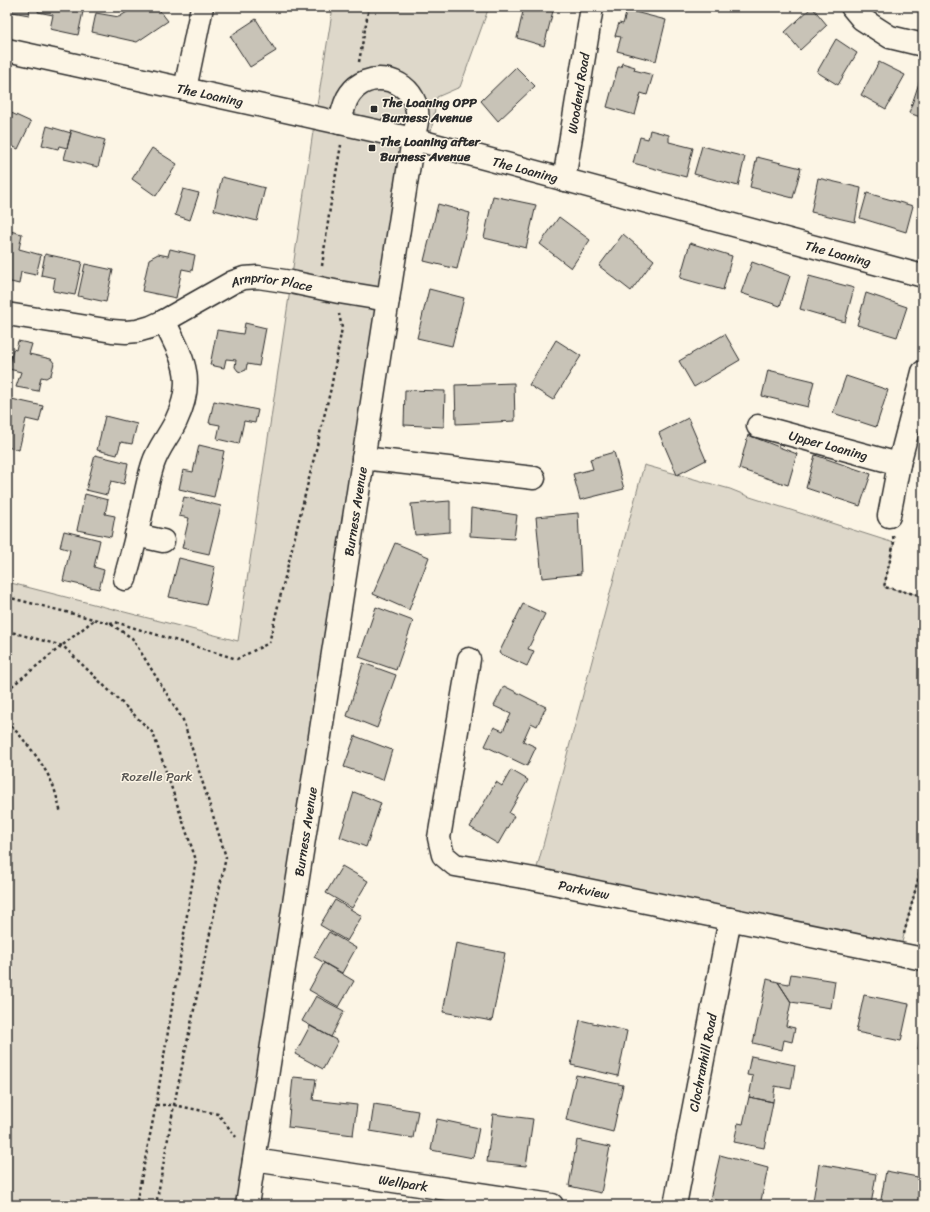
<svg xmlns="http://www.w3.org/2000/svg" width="930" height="1212" viewBox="0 0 930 1212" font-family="Sriracha,sans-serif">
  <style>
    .green { fill: #ded8ca; stroke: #84827a }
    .building { fill: #c8c3b7; stroke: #2b2b2b }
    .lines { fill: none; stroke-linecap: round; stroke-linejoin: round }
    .minor-casing { stroke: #2b2b2b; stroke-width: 25 }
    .path { stroke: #2b2b2b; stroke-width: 2.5; stroke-dasharray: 3 3; stroke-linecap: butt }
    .minor { stroke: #fcf5e5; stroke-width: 22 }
    .poi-dot { fill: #2b2b2b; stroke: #fcf5e5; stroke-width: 1.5 }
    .labels { text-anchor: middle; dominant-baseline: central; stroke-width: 3; stroke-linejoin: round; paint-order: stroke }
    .street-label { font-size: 13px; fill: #2b2b2b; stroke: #fcf5e5 }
    .poi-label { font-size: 13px; font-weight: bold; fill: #2b2b2b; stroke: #fcf5e5; text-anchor: start }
    .park-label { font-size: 13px; fill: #585653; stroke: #fcf5e5 }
  </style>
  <rect width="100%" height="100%" fill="#fcf5e5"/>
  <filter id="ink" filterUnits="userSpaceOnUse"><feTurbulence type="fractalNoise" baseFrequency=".025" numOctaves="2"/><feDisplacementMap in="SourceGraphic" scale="8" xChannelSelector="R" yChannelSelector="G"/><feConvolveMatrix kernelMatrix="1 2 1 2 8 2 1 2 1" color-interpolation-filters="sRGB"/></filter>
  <g filter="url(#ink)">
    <path class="green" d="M333 7H489L460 87 437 97 429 144 413 139 386 299 291 281 315 118Z
      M291 283 386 301 241 1205H7V582L238 641Z
      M644 465 730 489 750 497 894 543 884 587 923 596V860L899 954 534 879Z"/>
    <path class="building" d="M7 7H30L29 15 7 11Z
      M39 7H84L78 35 50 29 53 15 38 12Z
      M135 7H157L168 21 137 42 92 32 96 13 119 17Z
      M524 7H554L544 46 517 38Z
      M812 7 827 25 800 50 785 32Z
      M627 10 666 20 656 61 617 51 621 37 615 36 619 23 623 24Z
      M256 19 276 51 250 67 230 36Z
      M836 39 857 53 838 85 817 72Z
      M879 62 905 75 886 109 861 95Z
      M622 63 635 67 634 70 653 75 647 95 641 93 635 115 607 107 618 67H621Z
      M516 67 535 86 498 121 481 101Z
      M921 77 923 78V118L909 113Z
      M7 111 31 122 18 149 7 144Z
      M47 126 71 133 67 148 59 146 58 149 42 145Z
      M70 130 105 140 98 167 64 159 71 133Z
      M650 130 669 135V142L693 148 686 177 633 163 640 137 648 139Z
      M702 146 745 157 738 186 694 174Z
      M152 148 177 164 156 196 132 179Z
      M757 157 801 168 793 198 750 187Z
      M222 177 265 188 257 221 214 210Z
      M818 178 861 188 855 222 811 212Z
      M183 189 199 193 190 220 175 215Z
      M867 193 913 206 906 232 860 218Z
      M493 196 536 205 526 248 484 238Z
      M438 204 470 213 457 269 424 261Z
      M559 217 590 240 571 268 540 244Z
      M10 231 22 234 19 249 41 255 36 275 21 272 19 284 7 281V244Z
      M623 234 654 260 631 291 599 266Z
      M690 243 732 256 723 290 680 278Z
      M170 249 195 255 192 271 182 269 176 298 142 291 149 259 158 254 168 256Z
      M45 254 82 262 75 295 53 291 55 278 41 275Z
      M752 262 790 276 780 306 741 293Z
      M85 264 113 270 106 302 78 296Z
      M809 276 854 288 845 322 800 309Z
      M429 289 464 298 452 346 417 338Z
      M866 293 907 307 897 337 857 325Z
      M245 323 266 328 259 366 247 364 246 370 241 372 238 371 235 367 236 360 226 359 224 368 210 365 217 330 243 334Z
      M725 334 740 360 694 387 679 361Z
      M556 340 581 356 553 400 529 385Z
      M18 341 32 344 29 354 51 359 54 363 51 375 46 378 41 377 38 391 16 387 21 372 9 369 13 349 16 350Z
      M768 370 814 381 808 407 762 396Z
      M846 376 888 390 876 427 833 413Z
      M514 383 515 421 456 424 455 385Z
      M405 390 445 391 444 427 404 425Z
      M7 398 43 406 39 422 26 419 19 450 7 447Z
      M214 401 258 410 255 423 244 421 239 444 217 439 220 425 209 423Z
      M105 416 137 424 132 444 121 442 117 455 97 450Z
      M688 418 706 460 677 475 659 433Z
      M748 435 797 454 788 485 739 469Z
      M199 445 224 451 214 497 179 489 183 470 193 472Z
      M614 452 624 489 580 500 573 474 593 469 590 459Z
      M95 455 128 463 124 484 111 481 107 495 86 490Z
      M815 455 871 474 860 506 806 488Z
      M7 494 11 495 8 511 7 510Z
      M85 494 108 500 105 514 115 516 111 537 77 530Z
      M184 497 221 506 209 554 182 548 189 518 179 516Z
      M450 501V532L415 535 411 504Z
      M471 508 517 515 514 539 470 536Z
      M578 513 581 574 542 578 536 517Z
      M64 531 100 540 94 567 104 570 99 589 63 581 70 550 60 547Z
      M395 543 429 557 409 610 373 594Z
      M179 558 215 567 206 605 169 597Z
      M523 604 545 614 528 649 534 651 527 666 499 653Z
      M376 607 413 621 396 670 359 657Z
      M363 663 396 675 377 728 347 716Z
      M504 686 546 707 537 726 531 723 523 741 536 747 527 766 485 746 494 727 503 731 511 714 494 706Z
      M355 736 392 750 383 780 344 767Z
      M511 770 528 780 509 813 514 816 498 844 470 827 496 782 502 786Z
      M354 792 381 803 366 847 340 837Z
      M342 866 368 881 352 908 326 893Z
      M335 900 362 916 347 941 320 925Z
      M329 932 356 948 342 973 314 957Z
      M456 943 505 953 492 1021 443 1012Z
      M324 963 354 981 339 1007 309 990Z
      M791 974 835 981 831 1008 791 1002 778 982 789 984Z
      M767 979 778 982 791 1002 786 1026 795 1028 792 1042 784 1040 782 1050 753 1043Z
      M864 995 909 1004 901 1041 856 1032Z
      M316 996 344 1011 331 1037 302 1021Z
      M580 1020 627 1031 618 1076 571 1065Z
      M923 1020V1051L918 1049Z
      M310 1026 338 1041 323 1069 295 1054Z
      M751 1056 795 1065 791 1089 775 1086 773 1102 749 1097 753 1076 747 1075Z
      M576 1075 623 1085 613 1132 566 1120Z
      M293 1077 316 1079 313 1100 357 1105 353 1135 288 1127Z
      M749 1097 773 1102 764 1148 734 1142 738 1123 743 1124Z
      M374 1104 418 1111 413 1138 370 1131Z
      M493 1114 533 1119 526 1166 487 1162Z
      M437 1119 479 1128 473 1158 431 1150Z
      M577 1140 610 1147 601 1193 569 1186Z
      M720 1155 768 1168 760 1205H734L710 1199Z
      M819 1164 876 1174 871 1205H836L813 1201Z
      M886 1171 923 1178V1195L921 1205H880Z"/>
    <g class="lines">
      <g class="minor-casing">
        <g id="minor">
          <path d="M852 7 862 19 890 37 923 45"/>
          <path id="s1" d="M7 50 413 139 923 276"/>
          <path d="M185 89 202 7"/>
          <path id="s2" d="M564 180 592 7"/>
          <path id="s3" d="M7 314 112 331 126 332 137 331 151 327 164 321 233 282 244 278 258 277 291 282 339 292 388 300"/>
          <path id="s4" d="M758 426 899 464"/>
          <path d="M363 458 534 478"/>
          <path d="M889 516 899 464 923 372"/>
          <path d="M136 535 163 541"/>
          <path d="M125 579C129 563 134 547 137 532 143 509 146 486 153 464 158 448 169 436 176 421 196 379 183 359 164 321"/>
          <path id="s5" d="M469 659 439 838 443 855 455 865 534 879 923 959"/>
          <path id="s6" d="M254 1160 552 1205"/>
          <path id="s7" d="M247 1205 413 139C416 127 420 115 415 103 405 76 367 70 350 94 344 102 342 114 340 123"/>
          <path id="s8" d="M675 1205 730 919"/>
        </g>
      </g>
      <path class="path" d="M359 62 369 7
        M322 266 330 208 341 145
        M893 536 894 542 884 587 923 596
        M7 597 109 623 132 638 183 720 226 857 174 1105 156 1205
        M110 623 115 622 237 659 269 643 331 388 342 328 339 314
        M7 631 63 646 153 733 196 860 156 1105 136 1205
        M7 690 95 619
        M7 722C23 737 43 763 52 783 56 792 58 803 61 813
        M7 732 14 728
        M904 934 923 860
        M156 1105H174L218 1114 236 1137"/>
      <use href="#minor" class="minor"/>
    </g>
  </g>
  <g class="poi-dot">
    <rect x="370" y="105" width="8" height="8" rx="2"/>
    <rect x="368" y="144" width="8" height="8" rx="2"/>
  </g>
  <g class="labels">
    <g class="street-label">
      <text stroke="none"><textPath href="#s2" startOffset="88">Woodend Road</textPath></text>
      <text stroke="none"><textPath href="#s1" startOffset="208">The Loaning</textPath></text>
      <text stroke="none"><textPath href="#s1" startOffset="532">The Loaning</textPath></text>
      <text stroke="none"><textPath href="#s1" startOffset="856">The Loaning</textPath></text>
      <text stroke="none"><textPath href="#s3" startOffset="279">Arnprior Place</textPath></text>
      <text stroke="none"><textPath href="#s4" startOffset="73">Upper Loaning</textPath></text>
      <text stroke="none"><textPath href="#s7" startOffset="702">Burness Avenue</textPath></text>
      <text stroke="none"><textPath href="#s7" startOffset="378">Burness Avenue</textPath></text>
      <text stroke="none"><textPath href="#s5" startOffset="346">Parkview</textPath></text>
      <text stroke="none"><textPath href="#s8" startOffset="145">Clochranhill Road</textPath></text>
      <text stroke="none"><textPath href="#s6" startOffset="151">Wellpark</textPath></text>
    </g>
    <g class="poi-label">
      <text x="382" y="102">The Loaning OPP<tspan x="382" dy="15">Burness Avenue</tspan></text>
      <text x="380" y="141">The Loaning after<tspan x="380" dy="15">Burness Avenue</tspan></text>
    </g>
    <g class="park-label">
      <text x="157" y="776">Rozelle Park</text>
    </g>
  </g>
  <rect width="930" height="1212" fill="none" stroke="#fcf5e5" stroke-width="24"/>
  <rect x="12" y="12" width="906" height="1188" fill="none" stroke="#2b2b2b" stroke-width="1.5" filter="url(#ink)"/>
</svg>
